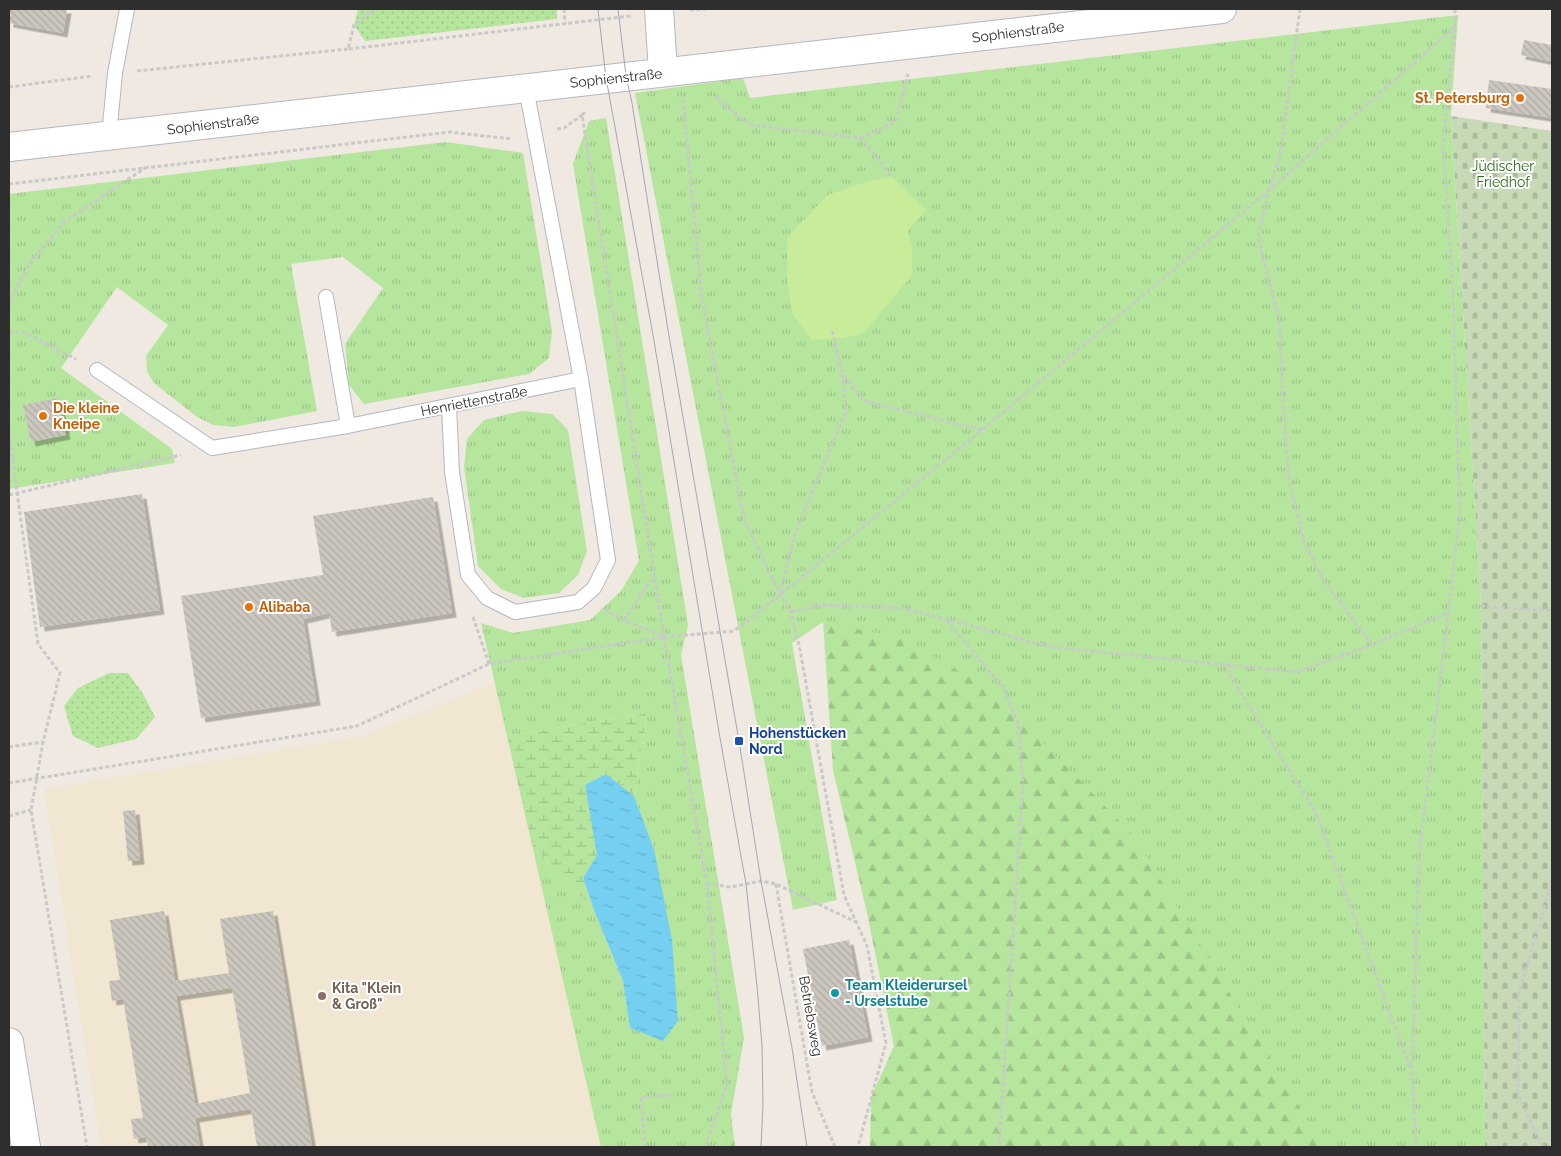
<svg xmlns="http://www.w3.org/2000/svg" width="1561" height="1156" viewBox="0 0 1561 1156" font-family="Raleway,sans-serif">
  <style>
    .education { fill: #f0e6d1 }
    .grass { fill: url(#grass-tufts) }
    .forest { fill: url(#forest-firs) }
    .wetland { fill: url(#wetland-marsh) }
    .cemetery { fill: url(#cemetery-stones) }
    .park { fill: url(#park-dots) }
    .pitch { fill: #c9ec9a }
    .water { fill: url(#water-ripples) }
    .building { fill: url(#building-back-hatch); fill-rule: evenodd; filter: url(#shadow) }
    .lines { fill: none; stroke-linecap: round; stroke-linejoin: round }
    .lane-casing { stroke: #b4b7c1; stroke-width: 16 }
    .street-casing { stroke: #b4b7c1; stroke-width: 30 }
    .path { stroke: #c9c9c9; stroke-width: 3; stroke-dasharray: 4 2.5; stroke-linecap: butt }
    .lane { stroke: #fff; stroke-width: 14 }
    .street { stroke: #fff; stroke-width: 28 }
    .tram { stroke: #a3a6b8; stroke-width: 1 }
    .food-dot { fill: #e8710a; stroke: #fff; stroke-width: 2 }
    .transit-dot { fill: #1a4fb4; stroke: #fff; stroke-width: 2 }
    .culture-dot { fill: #0f9aa8; stroke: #fff; stroke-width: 2 }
    .education-dot { fill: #8d6e63; stroke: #fff; stroke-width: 2 }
    .labels { text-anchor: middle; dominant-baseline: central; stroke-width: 4; stroke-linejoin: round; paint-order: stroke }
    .street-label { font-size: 14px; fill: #2e2e2e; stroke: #fff }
    .food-label { font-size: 14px; font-weight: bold; fill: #c56008; stroke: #fff; text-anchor: start }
    .park-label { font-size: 14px; fill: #2c6e1b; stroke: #fff }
    .transit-label { font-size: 14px; font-weight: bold; fill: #164399; stroke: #fff; text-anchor: start }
    .culture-label { font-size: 14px; font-weight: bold; fill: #0d838f; stroke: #fff; text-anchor: start }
    .education-label { font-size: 14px; font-weight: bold; fill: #785e54; stroke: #fff; text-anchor: start }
  </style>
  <defs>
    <pattern id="grass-tufts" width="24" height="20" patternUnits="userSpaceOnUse" patternTransform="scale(1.25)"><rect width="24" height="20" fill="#b6e59e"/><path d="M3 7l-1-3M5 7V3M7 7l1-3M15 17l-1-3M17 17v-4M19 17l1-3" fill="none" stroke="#9dc588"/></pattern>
    <pattern id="forest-firs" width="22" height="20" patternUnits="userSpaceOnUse" patternTransform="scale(1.25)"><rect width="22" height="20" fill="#b6e59e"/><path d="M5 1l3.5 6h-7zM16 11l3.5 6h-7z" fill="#9dc588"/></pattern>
    <pattern id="wetland-marsh" width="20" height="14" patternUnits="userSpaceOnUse" patternTransform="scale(1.25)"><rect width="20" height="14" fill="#b6e59e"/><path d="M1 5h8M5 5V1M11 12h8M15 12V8" fill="none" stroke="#9dc588"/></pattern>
    <pattern id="cemetery-stones" width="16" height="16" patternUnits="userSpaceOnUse" patternTransform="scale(1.25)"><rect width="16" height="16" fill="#c8d9b8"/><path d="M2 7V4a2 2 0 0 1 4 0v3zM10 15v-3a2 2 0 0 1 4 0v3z" fill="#acbb9e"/></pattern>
    <pattern id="park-dots" width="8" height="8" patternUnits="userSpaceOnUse" patternTransform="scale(1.25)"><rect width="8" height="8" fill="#b6e59e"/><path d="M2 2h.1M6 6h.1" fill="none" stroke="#9dc588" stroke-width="1.8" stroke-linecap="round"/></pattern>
    <pattern id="water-ripples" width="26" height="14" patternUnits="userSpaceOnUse" patternTransform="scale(1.25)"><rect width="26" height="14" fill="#75cff0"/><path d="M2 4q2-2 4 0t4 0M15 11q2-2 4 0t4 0" fill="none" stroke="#66b2ce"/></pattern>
    <pattern id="building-back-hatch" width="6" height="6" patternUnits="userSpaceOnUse" patternTransform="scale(1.25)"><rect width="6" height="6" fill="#cbc7bf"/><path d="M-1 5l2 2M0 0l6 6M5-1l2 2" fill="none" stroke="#afaba4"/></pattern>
    <filter id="shadow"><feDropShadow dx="4.5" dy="4.5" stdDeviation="0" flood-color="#0004"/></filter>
  </defs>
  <rect width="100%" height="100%" fill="#efe9e1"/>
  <path class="education" d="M495 682 601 1147H101L44 789 361 736Z"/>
  <path class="grass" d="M1458 15 1451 116 1481 606 1485 1147H1318V1138L823 622 792 643 837 900 793 910 635 93 743 78 750 98Z
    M606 118 688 625 681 655 744 1038 731 1114 719 1147H601L532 845 594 910 623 981 630 1028 654 849 634 796 647 713 507 736 481 623 513 633 590 620 621 591 639 561 573 164 589 121Z
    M446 142 523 153 552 331 549 358 529 374 364 404 349 385 345 344 383 288 343 257 291 264 317 411 234 427 213 425 197 417 154 383 147 371 146 356 168 325 117 287 61 368 172 449 175 463 9 489V194Z
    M522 411 552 414 568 430 587 551 578 575 559 593 524 598 501 589 478 566 464 467 467 439 484 420Z"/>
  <path class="forest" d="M823 622 901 638 993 691 1134 836 1318 1138V1147H870L871 1098 894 1046 867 913 833 770Z
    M731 1114 735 1147H719Z"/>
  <path class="wetland" d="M647 713 634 796 606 774 586 785 597 855 583 878 594 910 532 845 507 736Z"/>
  <path class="cemetery" d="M1451 116 1552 131V1147H1485L1481 606Z"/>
  <path class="park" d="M358 9H557V19L365 41 354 25Z
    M109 673H128L142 692 155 717 136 739 98 748 73 736 64 706 78 688Z"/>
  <path class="pitch" d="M892 177 926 210 908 230 912 250V275L864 333 843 338 812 340 792 313 787 276V238L827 195 872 180Z"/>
  <path class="water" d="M606 774 634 796 654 849 672 940 678 1021 663 1041 630 1028 623 981 594 910 583 878 597 855 585 785Z"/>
  <path class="building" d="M9 9H67L63 33 9 23Z
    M1524 40 1552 45 1550 61 1521 55Z
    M1489 80 1552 89V118L1486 108Z
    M58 398 66 435 31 442 23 405Z
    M142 494 160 610 40 627 24 512Z
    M433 497 452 613 332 632 329 613 303 619 316 701 201 718 181 596 323 575 313 516Z
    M135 810 140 860 128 861 123 811Z
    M164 911 175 981 229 973 220 919 273 911 312 1147H257L251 1109 195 1118 200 1147H148L146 1137 134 1139 131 1119 143 1118 123 999 112 1001 109 981 120 980 110 920ZM232 988 250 1093 195 1104 176 996Z
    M849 940 868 1037 822 1046 803 949Z"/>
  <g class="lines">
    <g class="lane-casing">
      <path id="lane" d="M109 136 115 73 127 9
        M326 297 348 426
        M97 370 212 448 348 426 581 379
        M449 406 452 472 468 575 487 598 515 612 578 602 594 588 608 560 581 379 526 88"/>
    </g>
    <g class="street-casing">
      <path id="street" d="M659 9 663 72
        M9 147 1222 9
        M9 1042 26 1147"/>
    </g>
    <path class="path" d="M375 9 354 25 348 49 631 16
      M564 9 565 24
      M1300 9 1280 156 1269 190 1258 238 1279 318 1283 402 1288 474 1304 542 1322 578 1372 645
      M690 10 706 9
      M137 71 348 49
      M9 87 92 76
      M717 95 718 101 751 125 861 138 892 177
      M683 99 702 299 744 519 780 595 791 612 800 650 844 895 867 946 886 1043 859 1143 860 1147
      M585 112 582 115 664 637 707 884 727 1085 705 1147
      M557 129 564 128 582 115
      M861 138 896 121 908 74
      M9 184 449 132 512 139
      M9 304 28 266 64 222 145 168
      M832 331 842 374
      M9 333 23 332 76 359
      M9 434 38 644 60 673 43 742 31 810 87 1147
      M9 495 181 455
      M781 594 982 430 1269 190 1455 27
      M1481 606 1552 611
      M604 609 624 620 664 637
      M791 612 822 605 902 608 1051 647 1297 672 1372 645 1447 613
      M473 617 489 664
      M624 620 655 574
      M946 620 1004 688 1019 727 1023 785 999 1147
      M1223 664 1316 813 1410 1068
      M9 747 43 742
      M9 783 357 726 489 664 664 637 734 631 780 595 795 533 846 412 842 374 864 401 982 430
      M9 816 31 810
      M707 884 731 887 761 881 776 884 856 922
      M776 884 812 1092 835 1147
      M645 1147 641 1097 673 1095
      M1416 1147 1412 1071 1419 857 1460 514 1452 270 1443 145 1455 26V9
      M1542 1147 1518 1094 1519 993 1552 881"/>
    <use href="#lane" class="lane"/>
    <use href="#street" class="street"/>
    <path class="tram" d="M598 9 606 78 653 335 720 738 746 884 757 986 762 1046 763 1105 761 1147
      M618 9 626 76 632 103 668 330 739 741 761 881 792 1048 807 1147"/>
  </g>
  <g class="food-dot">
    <circle cx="1520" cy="98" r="5"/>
    <circle cx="43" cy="416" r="5"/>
    <circle cx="249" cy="607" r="5"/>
  </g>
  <rect class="transit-dot" x="734" y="736" width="10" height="10" rx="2.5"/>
  <circle class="culture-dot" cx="835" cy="993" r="5"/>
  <circle class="education-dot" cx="322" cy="996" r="5"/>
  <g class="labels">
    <g class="street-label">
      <text transform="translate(1018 32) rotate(-7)">Sophienstraße</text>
      <text transform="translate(616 78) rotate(-6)">Sophienstraße</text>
      <text transform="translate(213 124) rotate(-7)">Sophienstraße</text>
      <text transform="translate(474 401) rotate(-11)">Henriettenstraße</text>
      <text transform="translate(811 1016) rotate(80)">Betriebsweg</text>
    </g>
    <g class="food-label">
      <text x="1510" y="98" text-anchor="end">St. Petersburg</text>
      <text x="53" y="408">Die kleine<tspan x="53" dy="16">Kneipe</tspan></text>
      <text x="259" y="607">Alibaba</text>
    </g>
    <g class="park-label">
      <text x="1503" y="166">Jüdischer<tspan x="1503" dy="16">Friedhof</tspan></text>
    </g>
    <g class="transit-label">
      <text x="749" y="733">Hohenstücken<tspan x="749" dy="16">Nord</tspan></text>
    </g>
    <g class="culture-label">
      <text x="845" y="985">Team Kleiderursel<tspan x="845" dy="16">- Urselstube</tspan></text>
    </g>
    <g class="education-label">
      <text x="332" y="988">Kita "Klein<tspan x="332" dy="16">&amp; Groß"</tspan></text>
    </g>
  </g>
  <rect width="1561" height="1156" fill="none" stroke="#2e2e2e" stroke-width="20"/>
</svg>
